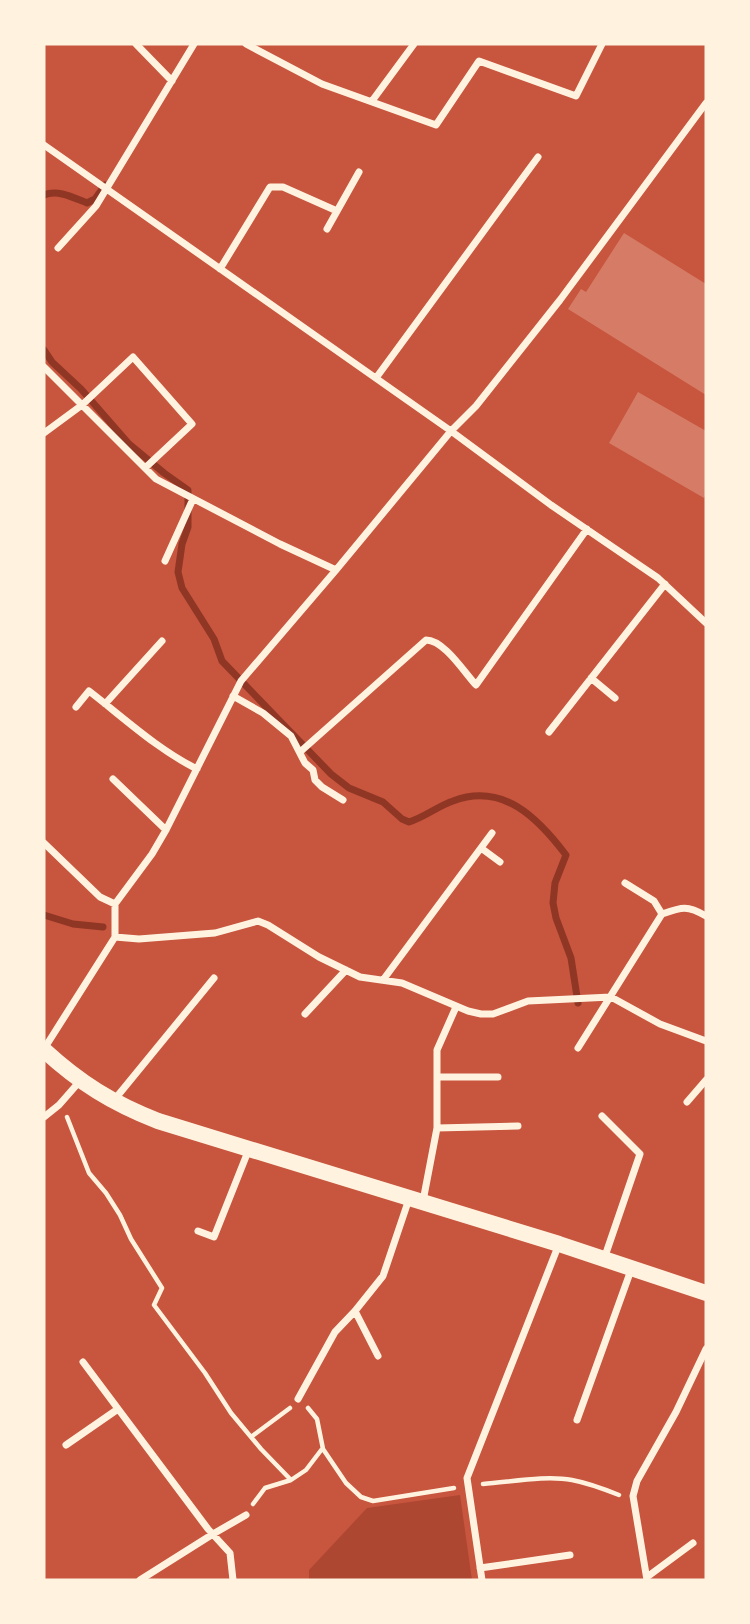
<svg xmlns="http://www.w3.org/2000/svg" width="750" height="1624" viewBox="0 0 750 1624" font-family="'Source Sans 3',sans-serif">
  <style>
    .green { fill: #ae4732 }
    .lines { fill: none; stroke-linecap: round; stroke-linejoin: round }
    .stream { stroke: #8f3625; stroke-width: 7 }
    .building { fill: #d67c66 }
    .path { stroke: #fff3e0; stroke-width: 4.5 }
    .minor { stroke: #fff3e0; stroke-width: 7 }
    .primary { stroke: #fff3e0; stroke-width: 16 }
  </style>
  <rect width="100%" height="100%" fill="#c8553d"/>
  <path class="green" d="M460 1495 472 1580H309V1570L367 1508Z"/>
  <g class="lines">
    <path class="stream" d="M44 195C58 189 74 198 87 203L95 199 105 185
      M44 350 52 362 81 389 129 444 164 473 188 490V527L182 544 178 572 182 588 214 639 222 661 331 774 349 788 383 802 402 819 409 822C425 817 438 806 453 801 503 782 538 818 566 855L555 883 553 903 556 918 571 958 578 1003
      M44 915 73 924 103 927"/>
  </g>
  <path class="building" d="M624 233 706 284V395L568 309 581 289 586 292Z
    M638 392 706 431V494L704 498 609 443Z"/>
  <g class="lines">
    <path class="path" d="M67 1117 89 1173 106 1193 120 1215 131 1239 162 1288 154 1305 205 1373 231 1413 261 1449 291 1480 265 1488 253 1504
      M308 1408 317 1419 323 1449 346 1483 361 1497 373 1501 454 1488
      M251 1437 290 1408
      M291 1480 306 1470 322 1449
      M483 1484C511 1482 545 1475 572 1480 588 1483 604 1489 619 1495"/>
    <path class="minor" d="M136 44 172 81
      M246 44 322 84 436 125 479 61 576 96 602 44
      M372 101 414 44
      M44 145 451 431 551 505 658 578 706 623
      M327 229 359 172
      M58 248 96 206 194 44
      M220 269 270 187H283L337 211
      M44 367 156 479 280 544 336 570
      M376 378 538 157
      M44 433 82 405 133 357 192 424 145 468
      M165 561 193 499
      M591 678 615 698
      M233 696 263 713 291 736 305 763 313 770 315 780 322 787 343 800
      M105 704 162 641
      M76 707 89 691C124 718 157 749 197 769
      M549 732 665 584
      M300 752 426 640C444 640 464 672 476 685L587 529
      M113 779 166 830
      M44 843 100 897 115 904
      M481 848 500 862
      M625 883 654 901 662 914
      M115 937 139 939 215 933 258 921 268 925 319 957 360 977 402 983 468 1011 481 1014H493L528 1001 611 997 660 1024 706 1041
      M383 980 492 833
      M305 1014 346 970
      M578 1048 662 914C682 907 687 905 706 916
      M44 1049 115 937V904L152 854 166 830 241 681 336 570 451 431 476 406 560 300 706 103
      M437 1077H498
      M115 1099 214 978
      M687 1102 706 1080
      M602 1116 640 1154 604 1259
      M44 1117 59 1105 80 1081
      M437 1128 518 1126
      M423 1201 437 1128V1050L456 1007
      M198 1231 214 1237 249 1149
      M355 1311 378 1356
      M83 1362 208 1529 230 1553 233 1580
      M298 1399 335 1332 355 1311 383 1276 409 1199
      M577 1420 631 1270
      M66 1445 118 1409
      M480 1568 570 1555
      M647 1577 693 1543
      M140 1580 213 1534 246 1515
      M482 1580 467 1478 559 1244
      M647 1580 633 1496 637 1481 676 1412 706 1349"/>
    <path class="primary" d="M44 1050C80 1083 112 1103 158 1121L559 1244 706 1293"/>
  </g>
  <rect width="750" height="1624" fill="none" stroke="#fff3e0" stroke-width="91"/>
</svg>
